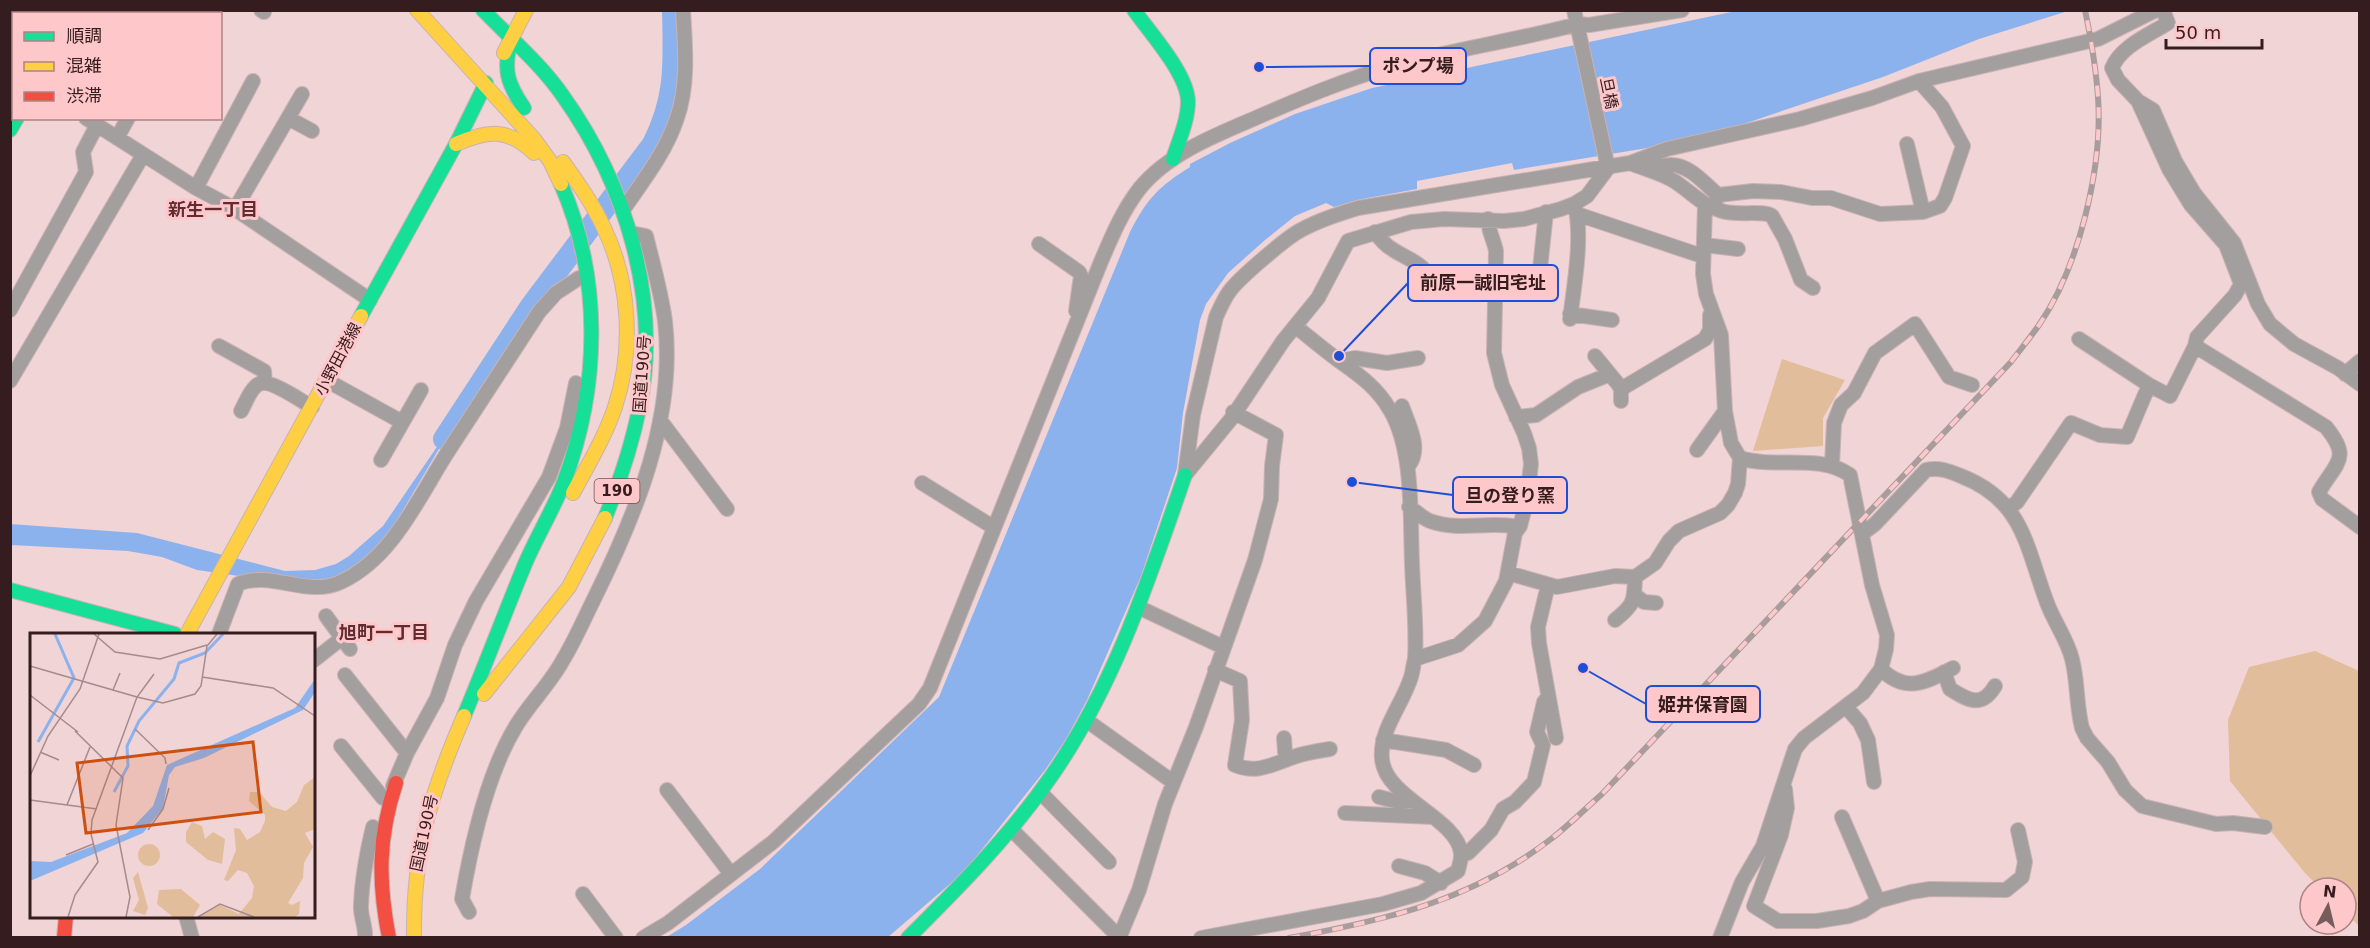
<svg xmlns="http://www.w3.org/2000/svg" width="2370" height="948" viewBox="0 0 2370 948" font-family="'DejaVu Sans','Noto Sans JP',sans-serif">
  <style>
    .green { fill: #e1bd9b }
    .water { fill: #8cb2ee }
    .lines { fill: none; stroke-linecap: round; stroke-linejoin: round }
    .river { stroke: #8cb2ee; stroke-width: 22 }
    .street-casing { stroke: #c9b2b3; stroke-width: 16 }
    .fast-casing { stroke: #c9b2b3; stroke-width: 16 }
    .slow-casing { stroke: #c9b2b3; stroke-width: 16 }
    .jam-casing { stroke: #c9b2b3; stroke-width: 16 }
    .street { stroke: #a49f9f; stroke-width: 14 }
    .fast { stroke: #16e098; stroke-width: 14 }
    .slow { stroke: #ffcf43; stroke-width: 14 }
    .jam { stroke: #f24e42; stroke-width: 14 }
    .rail-casing { stroke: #a99c9d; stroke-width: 6 }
    .rail { stroke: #fec7c9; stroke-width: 4; stroke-dasharray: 11; stroke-linecap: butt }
    .labels { text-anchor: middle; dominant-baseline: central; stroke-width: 6; stroke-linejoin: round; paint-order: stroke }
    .shield { fill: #fec7c9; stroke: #714f51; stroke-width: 1.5 }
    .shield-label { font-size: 15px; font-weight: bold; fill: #351c1e }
    .street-label { font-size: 16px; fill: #351c1e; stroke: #fec7c9 }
    .neighbourhood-label { font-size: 18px; font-weight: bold; fill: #612b30; stroke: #fec7c9 }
    .inset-river { fill: none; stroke: #8cb2ee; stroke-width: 3 }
    .inset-road { fill: none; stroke: #a68a8c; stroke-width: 1.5 }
    .view { fill: #cd500f; fill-opacity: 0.15; stroke: #cd500f; stroke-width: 3 }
    .inset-edge { fill: none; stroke: #351c1e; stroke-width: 3 }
    .leader { fill: none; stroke: #1d4ed8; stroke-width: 2 }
    .callout-dot { fill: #1d4ed8; stroke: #fec7c9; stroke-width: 2 }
    .callout { fill: #fec7c9; stroke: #1d4ed8; stroke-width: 2 }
    .callout-label { font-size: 18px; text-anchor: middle; font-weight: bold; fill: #351c1e }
  </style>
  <rect width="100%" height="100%" fill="#f1d4d5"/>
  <path class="green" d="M1782 359 1845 380 1823 418V446L1753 451Z
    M2315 651 2359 671V926L2346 913V888H2320L2305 873 2230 781 2228 720 2249 667Z"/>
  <path class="water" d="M1736 11H2068L1979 39 1883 77 1696 140 1514 170 1512 163 1417 181V189L1357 200 1334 207 1326 203 1295 216 1265 240 1228 273 1206 304 1200 320 1183 413 1177 468 1141 576 1087 700 1066 739 1045 770 964 872 888 937 665 938 686 925 760 869 939 697 1130 232C1147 199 1158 187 1190 167V164L1230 143 1295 114 1372 88Z
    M460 413 389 534 370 554 336 579 318 583 246 577 197 570 162 557 128 551 11 545 10 524 137 533 285 571 315 570 336 564 349 556 383 526Z"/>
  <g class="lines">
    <path class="river" d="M444 439 531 306 653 144C677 97 674 62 673 10"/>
    <g class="street-casing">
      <path id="street" d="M134 10 137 12
        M196 10 202 14
        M261 10 264 12
        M2163 10 2168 23C2149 35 2121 46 2112 68L2118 80 2138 101 2153 110 2175 161 2194 193 2234 243 2258 304 2270 324 2294 344 2338 368 2360 384
        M10 70 14 72
        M86 118 196 188 235 209 370 300
        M288 118 312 131
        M117 138 128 118
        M1907 144 1923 212
        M1630 163C1644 169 1661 173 1674 181 1693 193 1699 204 1722 211 1736 216 1763 210 1772 216L1785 239 1801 280 1813 288
        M1647 166C1656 168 1662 165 1670 165 1689 164 1705 184 1718 195
        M196 188 253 81
        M1713 208 1718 195 1753 191 1781 192 1812 198H1831L1880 214 1923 212 1940 206 1945 198 1963 146 1942 107 1919 81
        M235 209 302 94
        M623 210C643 181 666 152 677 118 689 84 685 45 683 10
        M1577 214 1702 256
        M1375 232C1380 239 1385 245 1392 249 1413 263 1430 263 1431 292
        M1039 244 1079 272 1081 276 1076 311
        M1704 245 1738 249
        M1540 269 1546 212
        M10 310 86 172 83 152 97 125
        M1570 314 1612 320
        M1570 319C1574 286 1583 237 1575 206
        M2079 339 2149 385 2170 396 2195 346 2197 337 2235 295 2241 284 2226 245 2191 205 2169 169 2138 101
        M219 346 264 371 265 383
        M2195 346 2326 427C2352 459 2336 462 2319 492L2322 499 2360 527
        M1595 356 1618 384 1621 389V401
        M1339 361 1355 358 1387 363 1418 358
        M2345 374 2360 361
        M326 380 402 422
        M10 381 143 155
        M1621 389 1705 339 1710 330V315
        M1402 406C1408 424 1422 448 1409 465
        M241 411C245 404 249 392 256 386 266 375 301 401 312 407
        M1516 417 1536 415 1578 387 1608 375
        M660 420 727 509
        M1697 450 1725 411
        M381 460 421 390
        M1832 465 1834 423 1841 405 1854 393 1875 353 1915 324 1949 377 1972 385
        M1185 475 1193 415 1216 317C1220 308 1224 299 1229 292 1238 279 1287 237 1301 230 1319 220 1338 214 1358 208L1630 163 1667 149 1800 119 1872 98 1919 81 2098 39 2156 10
        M1185 475 1231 419 1283 341 1318 298 1348 241 1411 222 1444 219 1504 221 1524 219 1561 209 1574 204 1587 196 1608 168 1574 10
        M922 483 993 527
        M1409 507C1416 511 1422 518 1430 521 1457 531 1484 522 1512 526L1515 533
        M2008 509 2017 502 2071 423 2100 435 2127 437 2149 385
        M1863 533 1875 524 1926 470C1939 467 1949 471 1961 476 2023 500 2026 546 2046 600 2053 621 2067 638 2072 659 2078 682 2076 705 2082 728L2087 738 2108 762 2125 790 2142 806 2216 824 2233 823 2265 827
        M1508 573 1557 587 1615 576 1635 577 1655 563 1669 541 1679 531 1720 513 1728 505 1735 493 1738 484 1740 458 1731 443 1725 411 1721 335 1706 294 1703 274 1705 205
        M1548 585 1538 627 1539 643 1556 738
        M1636 596 1644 602 1656 603
        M1138 607 1223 647
        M326 616 350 649
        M1615 620C1635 604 1634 601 1635 577
        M219 634 238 584C271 570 307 598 341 582 394 557 419 496 449 450 479 404 509 358 539 312L556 293 579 278
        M1415 659 1458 645 1485 621 1506 581 1515 533 1520 526 1527 499 1531 464 1529 448 1524 433 1502 385 1494 353 1496 251C1494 240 1488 231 1488 219
        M314 660 342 638
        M1881 669C1906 694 1926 682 1953 668
        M1215 670 1240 681 1242 720 1235 765C1256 774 1271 765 1291 758 1303 753 1317 751 1330 749
        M1944 672 1950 689C1969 701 1982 708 1995 686
        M345 675 407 753
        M1846 707 1860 723 1868 740 1874 782
        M1086 720 1173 782
        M1284 738 1285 752 1288 759
        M1383 740 1446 750 1474 765
        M341 746 383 798
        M393 786 407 753 437 698 455 645 476 601 549 477 567 428 576 383
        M1785 789 1787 808 1781 835 1754 906 1778 921H1817L1849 916 1863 911 1878 901 1911 892 1930 889 2006 890 2022 877 2025 862 2018 830
        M667 790 731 874
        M1040 792 1109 862
        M1379 797 1399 802 1412 801
        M1345 813 1433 817
        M1842 817 1878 901
        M1011 829 1120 938
        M1461 854 1468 853 1491 830 1503 809 1515 802 1534 782 1543 745 1537 732 1544 702 1548 697
        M1399 866 1425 873 1441 883
        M583 894 616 938
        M469 912 462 899C471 846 488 772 516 726 530 703 550 684 563 660 575 640 584 619 594 599 636 514 676 418 665 321 661 292 653 264 646 236L631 233
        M186 916 192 938
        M365 938C366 926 360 916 361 905 362 879 367 852 373 827
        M643 938 668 923 773 842 919 704 930 688 1100 264C1111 238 1122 211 1140 188 1167 155 1213 136 1251 120 1299 99 1346 79 1396 65 1456 49 1518 40 1578 24L1589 25 1682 10
        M1119 938 1139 890 1165 804 1196 727 1255 560 1271 499 1272 466 1276 435 1233 412
        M1201 938 1383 904 1421 893 1458 871C1459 865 1462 859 1461 853 1457 818 1385 798 1382 759 1379 730 1403 704 1411 677 1413 671 1413 665 1415 659 1417 627 1413 594 1412 563 1410 517 1414 450 1390 410 1377 387 1359 375 1338 360 1323 349 1309 337 1295 326
        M1720 938 1742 882 1763 846 1795 749 1804 738 1863 693 1881 669 1886 649 1887 635 1872 585 1850 475C1819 453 1775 469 1740 458"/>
    </g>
    <g class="fast-casing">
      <path id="fast" d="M483 10C510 38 541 64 563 96 625 183 661 299 640 405 632 445 620 481 605 518
        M1134 10C1150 33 1187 73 1188 101 1188 121 1179 140 1173 159
        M511 40C503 70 507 83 524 108
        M10 130 17 118
        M361 316 456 144 486 83
        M10 590 175 634
        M464 716C485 666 504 615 525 564 537 536 553 510 564 482 600 386 602 278 561 184
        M908 938C958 888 1009 837 1050 778 1114 687 1149 579 1185 475"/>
    </g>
    <g class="slow-casing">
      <path id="slow" d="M417 10 534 139 550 161 561 184
        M75 14 77 10
        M504 53 526 10
        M456 144C488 130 508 128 534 153
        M563 162C578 183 593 204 604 228 630 282 634 350 615 407 605 437 588 465 573 493
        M187 634 361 316
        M484 694 569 587 605 518
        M414 938C413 851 430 795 464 716"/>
    </g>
    <g class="jam-casing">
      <path id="jam" d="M64 938 66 916
        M389 938C378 881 378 838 396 783"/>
    </g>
    <use href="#street" class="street"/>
    <use href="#fast" class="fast"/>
    <use href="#slow" class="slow"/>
    <use href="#jam" class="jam"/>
    <g class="rail-casing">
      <path id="rail" d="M1289 938C1386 920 1471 901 1551 839 1569 825 1585 809 1602 794L2011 362C2020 350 2030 338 2039 325 2079 267 2103 167 2098 97 2096 68 2091 39 2085 10"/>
    </g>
    <use href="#rail" class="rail"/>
  </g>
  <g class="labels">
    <rect class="shield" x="594.5" y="479" width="45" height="24" rx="4.5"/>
    <g class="shield-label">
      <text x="617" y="491">190</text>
    </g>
    <g class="street-label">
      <text transform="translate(1609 93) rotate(78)">旦橋</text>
      <text transform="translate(338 359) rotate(-62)">小野田港線</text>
      <text transform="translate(642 374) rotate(-86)">国道190号</text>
      <text transform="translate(424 833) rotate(-78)">国道190号</text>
    </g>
    <g class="neighbourhood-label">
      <text x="213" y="209">新生一丁目</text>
      <text x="384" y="632">旭町一丁目</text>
    </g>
  </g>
  <g transform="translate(30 633)">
    <rect width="285" height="285" fill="#f1d4d5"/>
    <path d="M285 144V196L275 200 283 214 274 230 273 245 258 270 262 272 270 268 269 281 265 284H170L190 272 209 281 222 265 224 253 217 240 208 237 198 248 194 247 206 217 204 195 210 196 217 207 230 199 235 188V182L219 168 220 159H229L242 174 256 178 267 169 274 152ZM162 189 172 193 175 206 183 199 195 206 192 231 178 227 156 209V199ZM108 222a11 11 0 1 1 22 0a11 11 0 1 1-22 0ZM108 239 118 275 115 282 103 278 109 267 103 245ZM151 256 170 272 163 284H143L127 271 129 257Z" fill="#e1bd9b"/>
    <path d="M285 46V59L273 77 174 125 145 134 139 142 133 175 113 200 0 248V228L21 229 97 200 123 173 137 132 265 75Z" fill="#8cb2ee"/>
    <path class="inset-river" d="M8 109 44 45 25 1M84 159 98 133 97 113 109 88 144 46 149 30 175 20 193 1"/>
    <path class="inset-road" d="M64 1 85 19 130 26 177 12M0 33 107 64M172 44 243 55 285 83M83 57 90 40M0 62 48 99M107 64 133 70 165 61 171 53 177 13 187 1M105 96 135 125 136 131M45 98 93 145 86 192 100 264 96 284M10 119 29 127M0 143 18 103 50 56 69 1M0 167 67 176M37 172 60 114M118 197 133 176 139 155M36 222 63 211M38 284 45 262 68 229 61 201 62 187 107 64 124 41M168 284 190 271 224 284"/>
    <path class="view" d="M223 109 231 179 56 200 47 130Z"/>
    <rect width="285" height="285" class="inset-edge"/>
  </g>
  <path class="leader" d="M1259 67L1370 66M1339 356L1408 283M1352 482L1453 495M1583 668L1646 704"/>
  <g class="callout-dot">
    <circle cx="1259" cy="67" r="6"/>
    <circle cx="1339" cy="356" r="6"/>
    <circle cx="1352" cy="482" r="6"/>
    <circle cx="1583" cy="668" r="6"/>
  </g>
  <g class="callout">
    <rect x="1370" y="48" width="96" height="36" rx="6"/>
    <rect x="1408" y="265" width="150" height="36" rx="6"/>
    <rect x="1453" y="477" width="114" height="36" rx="6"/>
    <rect x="1646" y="686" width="114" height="36" rx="6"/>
  </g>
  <g class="callout-label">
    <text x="1418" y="72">ポンプ場</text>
    <text x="1483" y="289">前原一誠旧宅址</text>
    <text x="1510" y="502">旦の登り窯</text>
    <text x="1703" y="711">姫井保育園</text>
  </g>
  <rect width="2370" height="948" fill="none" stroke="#351c1e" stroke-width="24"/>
  <rect x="12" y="12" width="210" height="108" fill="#fec7c9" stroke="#ae8385" stroke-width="1.5"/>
  <rect x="24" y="32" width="30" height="9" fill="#16e098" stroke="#ae8385" stroke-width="1.5"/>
  <text x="66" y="42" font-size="18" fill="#351c1e">順調</text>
  <rect x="24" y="62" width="30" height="9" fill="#ffcf43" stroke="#ae8385" stroke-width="1.5"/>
  <text x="66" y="72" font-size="18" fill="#351c1e">混雑</text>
  <rect x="24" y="92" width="30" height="9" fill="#f24e42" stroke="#ae8385" stroke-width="1.5"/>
  <text x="66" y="102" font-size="18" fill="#351c1e">渋滞</text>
  <g transform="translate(2328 906) rotate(7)"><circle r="28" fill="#fec7c9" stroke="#ae8385" stroke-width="1.5"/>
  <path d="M0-4.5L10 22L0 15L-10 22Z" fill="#775c5e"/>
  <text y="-9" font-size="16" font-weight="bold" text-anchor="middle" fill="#351c1e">N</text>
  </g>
  <path d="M2166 39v9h96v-9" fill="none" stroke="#351c1e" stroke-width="3"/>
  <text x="2175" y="39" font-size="18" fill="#351c1e" stroke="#fec7c9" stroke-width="4.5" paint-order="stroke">50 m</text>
</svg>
